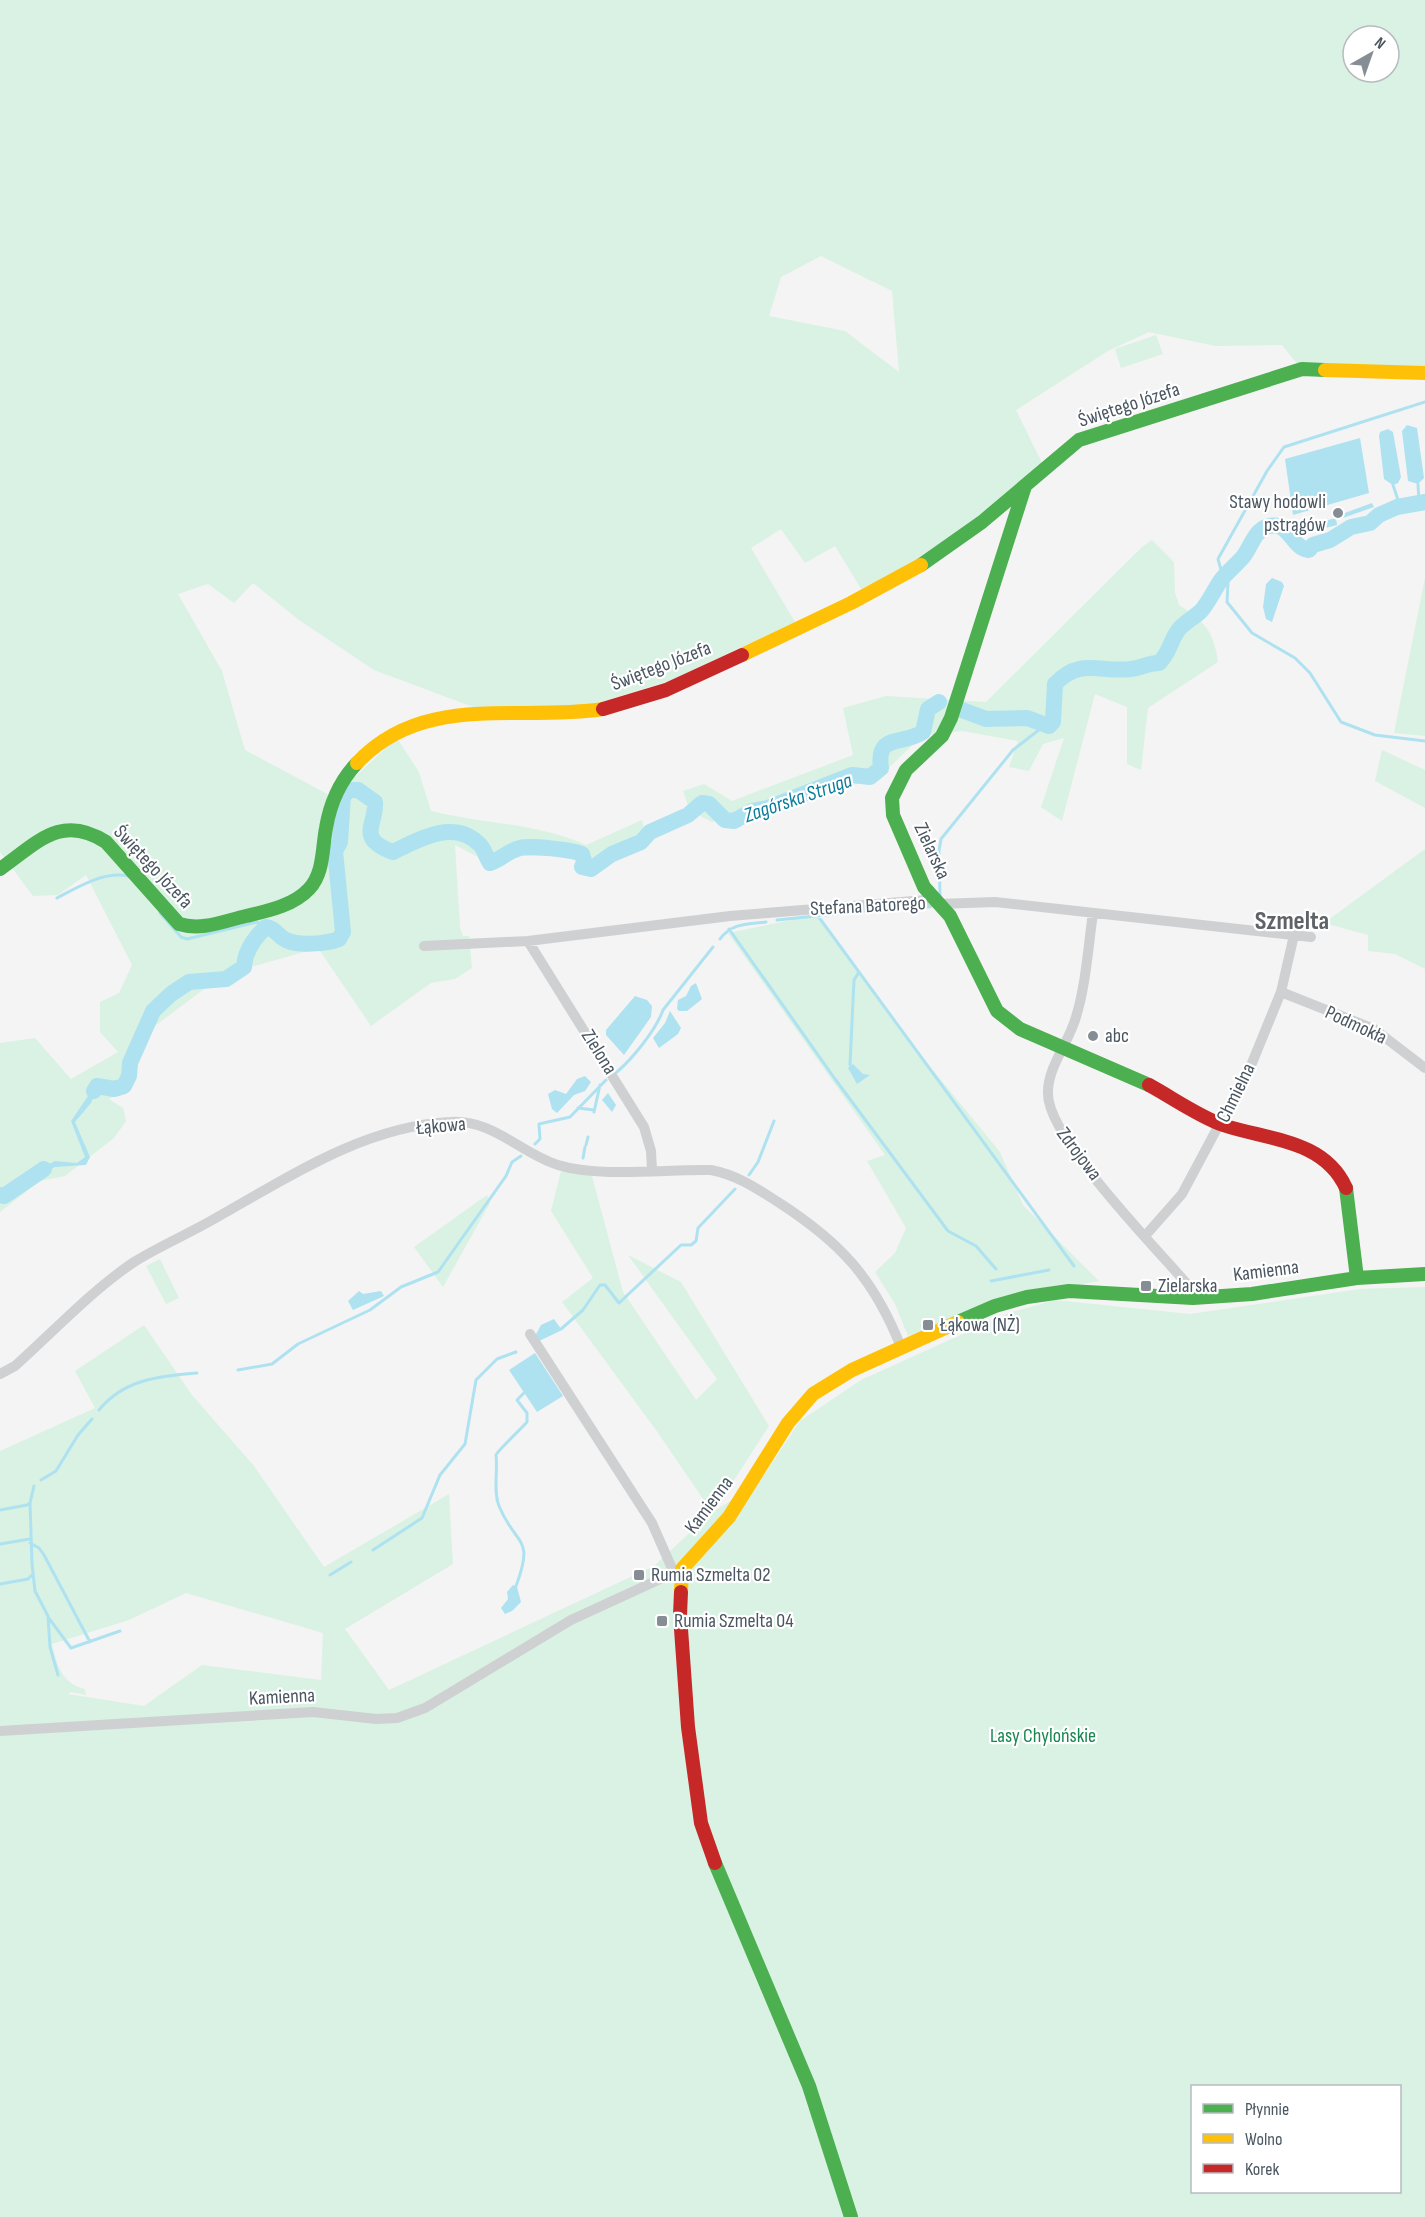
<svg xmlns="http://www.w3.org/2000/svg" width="1425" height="2217" viewBox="0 0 1425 2217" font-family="'Sofia Sans Condensed',sans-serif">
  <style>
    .green { fill: #d9f2e3; fill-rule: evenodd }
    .water { fill: #aee2f0 }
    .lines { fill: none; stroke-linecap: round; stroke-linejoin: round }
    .stream { stroke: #aee2f0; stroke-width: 3 }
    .river { stroke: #aee2f0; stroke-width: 16 }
    .street { stroke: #ced0d2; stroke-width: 10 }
    .fast { stroke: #4caf50; stroke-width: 14 }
    .slow { stroke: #ffc107; stroke-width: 14 }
    .jam { stroke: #c62828; stroke-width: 14 }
    .poi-dot { fill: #868d94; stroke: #fff; stroke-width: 2 }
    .labels { text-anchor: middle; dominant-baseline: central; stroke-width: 4.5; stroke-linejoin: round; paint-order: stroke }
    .street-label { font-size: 20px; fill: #4a5661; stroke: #fff }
    .poi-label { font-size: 20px; fill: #4a5661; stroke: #fff; text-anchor: start }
    .park-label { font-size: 20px; fill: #17864f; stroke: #fff }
    .water-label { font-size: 21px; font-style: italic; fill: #0c7c9b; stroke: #fff }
    .district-label { font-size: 26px; font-weight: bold; fill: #5f6368; stroke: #fff }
  </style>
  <rect width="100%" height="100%" fill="#f4f4f4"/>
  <path class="green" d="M0 0H1425V370L1299 366 1282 345 1215 346 1149 332 1108 351 1016 410 1043 465 950 540 905 568 861 589 835 546 805 563 781 529 751 548 795 622 672 680 591 705 473 707 374 670 299 620 253 583 234 603 208 584 178 594 222 671 245 750 333 797 397 738 419 772 431 811C483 824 537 823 586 845L642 820 644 828 625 852 590 865 569 856H514L504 865 487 868 478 857 455 845 460 928 463 936H469L472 968 455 979 431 983 371 1026 318 948 223 975 144 1034 134 1083 109 1099 123 1108 126 1121 114 1138 65 1176 40 1181 0 1212V1043L35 1038 71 1079 118 1052 100 1032V1002L119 993 132 965 86 875 58 895 33 896 0 852ZM1353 36H1389V72H1353ZM821 256 892 291 899 372 845 331 769 316 781 277Z
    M1156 335 1163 354 1121 368 1115 349Z
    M1152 540 1174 562 1175 593 1179 605C1205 621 1214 632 1218 662L1148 708 1141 770 1127 764V707L1095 694 1062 821 1041 807 1064 738 1043 744 1029 771 1009 767 1018 741 962 731 922 736 878 778 712 822 690 811 683 791 704 784 732 801 853 755 843 708 886 696 986 702 1142 547Z
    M1425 578V736L1394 733Z
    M1382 750 1425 770V808L1375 781Z
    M1425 849V969L1395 954 1368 951V935L1324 923Z
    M816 915 900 1030 1000 1152 1023 1205 1099 1281 994 1301 908 1336 895 1304 875 1272 895 1253 906 1228 867 1161 885 1155 728 933Z
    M561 1171 592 1176 623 1292 696 1400 717 1379 628 1255 681 1282 769 1426 714 1511 758 1484 800 1421 861 1380 1009 1313 1055 1300 1190 1314 1360 1289 1425 1287V2217H0V1451L95 1408 75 1371 144 1325 192 1395 254 1466 324 1567 449 1494 453 1564 345 1629 389 1690 654 1566 712 1512 656 1430 562 1302 593 1278 551 1211ZM186 1593 323 1633 321 1680 202 1665 144 1706 68 1694 71 1692 86 1695 85 1689C62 1684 57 1665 52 1644L129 1620ZM1192 2086H1400V2192H1192Z
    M487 1195 490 1203 443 1287 414 1247Z
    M160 1259 179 1298 166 1304 146 1266Z"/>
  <path class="water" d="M1407 425 1417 428 1424 478 1418 484 1408 481 1402 431Z
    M1388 429 1393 432 1401 477 1398 483 1393 485 1384 479 1379 436 1380 432Z
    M1360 438 1369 493 1293 515 1285 459Z
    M1372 503 1374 507 1343 518 1342 514Z
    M1336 518 1337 525 1302 534 1301 527Z
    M1272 578 1282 582 1284 586 1272 622 1266 619 1263 607 1266 584Z
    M696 983 702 999 687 1011H679L677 1009 678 1000 686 996 691 986Z
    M635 996 647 1000 652 1006 651 1017 624 1055 606 1035V1030Z
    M670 1011 681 1028 678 1034 659 1048 653 1038 665 1023Z
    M853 1064 863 1074 870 1075 857 1084 848 1068Z
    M585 1076 591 1082 585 1091 574 1095 557 1113 552 1109 548 1094 555 1090 566 1094 577 1079Z
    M97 1083 114 1086V1091L97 1089 91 1103 75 1122 90 1157 86 1165 55 1167 27 1182 24 1178 55 1161 77 1163 85 1157 71 1121Z
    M608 1093 616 1105 612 1112 602 1100Z
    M359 1291 363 1294 381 1291 384 1296 353 1310 348 1301Z
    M554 1319 561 1329 538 1340 535 1336 541 1325Z
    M535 1353 563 1396 537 1412 509 1370Z
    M513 1585 517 1587 521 1602 512 1611 505 1614 501 1608 508 1599 507 1592Z"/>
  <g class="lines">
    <path class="stream" d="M1425 402 1284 447 1267 471 1218 559 1223 577 1228 582 1227 602 1252 633 1295 658 1310 673 1341 722 1375 735 1425 741
      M1418 484 1419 502
      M1393 485 1400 506
      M940 896 939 851 941 839 1013 750 1044 726
      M57 898C78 887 104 871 128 876
      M880 909 930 907
      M853 912 875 910
      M160 913 181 937 187 939 257 922 266 927
      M818 916 1074 1266
      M777 920 845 913
      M729 929 835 1079 948 1231 976 1246 996 1269
      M720 939C732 923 747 924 766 922
      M850 1065 854 980 859 972
      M617 1072C633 1058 656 1030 663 1010L713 947
      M578 1108 594 1110
      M594 1112 600 1085
      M535 1144 540 1139 539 1124 570 1117 606 1080
      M586 1145 588 1137
      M583 1158 585 1147
      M749 1175 758 1162 774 1121
      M991 1281 1049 1270
      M538 1340 561 1329 583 1310 600 1285H605L619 1303 681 1245H691L696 1241 698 1228 735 1189
      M238 1370 272 1364 298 1344 370 1310 401 1287 438 1272 506 1176 512 1162 521 1156
      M99 1410C124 1379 160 1376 197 1373
      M41 1480 56 1471 78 1435 92 1419
      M30 1503 32 1564 35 1591 48 1616 50 1647 58 1675
      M0 1510 27 1505 30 1503 34 1486
      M30 1543 39 1548 44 1555 90 1642
      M0 1544 30 1539
      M373 1550 422 1518 440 1475 465 1444 476 1380 497 1359 516 1352
      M330 1575 351 1562
      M0 1584 28 1579 32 1575
      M516 1586C535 1536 516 1547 499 1506 493 1491 498 1471 496 1455 497 1451 521 1429 527 1422V1413L517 1400 524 1393
      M48 1617 71 1648 120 1631"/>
    <path class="river" d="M962 710 986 719 1027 718 1049 726 1053 722 1055 684C1080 657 1100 673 1131 669 1141 668 1148 663 1159 663 1169 654 1170 642 1177 632 1182 623 1194 618 1201 611 1209 602 1214 590 1221 580 1227 572 1236 565 1243 557 1251 547 1255 529 1269 526 1290 521 1291 548 1309 550L1313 545 1330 540 1351 527 1370 523 1379 515 1397 507 1425 502
      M94 1091 97 1086 114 1089 124 1086 129 1076 130 1063 153 1011 171 994 189 982 226 979 244 967C245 951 254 938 266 927 276 928 277 936 286 940 298 946 326 944 339 939L343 932 335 851 340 842 343 796 349 790H358L375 802C377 824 355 838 393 852 417 840 453 819 478 843 485 848 485 856 490 863 500 860 508 851 520 848 529 845 573 850 582 854L584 861 582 867 591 869 612 854 641 842 650 832 688 815 702 803 709 804 725 820 734 821 752 811 768 808 852 775 870 777 881 768C876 733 901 746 923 732L928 709 939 702
      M0 1195 4 1196 44 1169"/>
    <path class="street" d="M1093 913C1088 948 1086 984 1076 1017 1069 1043 1047 1067 1048 1094 1048 1138 1156 1248 1187 1284L1193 1298
      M528 941 644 1127 651 1151 652 1170
      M424 946 528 941 730 916 926 900 938 904 995 902 1311 937
      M1281 992 1374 1029 1425 1068
      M1145 1236 1182 1194 1252 1063 1281 992 1294 935
      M530 1334 652 1523 674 1573
      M0 1374 15 1366C54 1331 91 1291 134 1262 160 1246 188 1234 214 1219 287 1178 364 1126 450 1122 493 1119 520 1153 558 1165 600 1178 666 1169 711 1170 737 1175 756 1188 778 1202 840 1242 873 1277 901 1347
      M0 1731 313 1712 376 1719 397 1718 425 1708 571 1620 682 1569"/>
    <path class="fast" d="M1025 486 951 718 942 736 906 770 892 798 893 815 924 887 950 916 997 1011 1020 1029 1149 1085
      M921 565 982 522 1079 440 1302 369 1325 370
      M0 869C37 843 61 813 106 842L179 924C202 931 224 921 246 916 267 911 293 906 309 889 324 873 322 849 326 828 330 804 340 781 357 763
      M1346 1188 1357 1278
      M958 1322 995 1306 1027 1297 1069 1291 1193 1298 1252 1294 1357 1278 1425 1274
      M715 1863 809 2086 851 2217"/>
    <path class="slow" d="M1325 370 1425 373
      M742 655 851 603 921 565
      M357 763C423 692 518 722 603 709
      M681 1592 682 1569 729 1517 788 1423 813 1394 852 1370 958 1322"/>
    <path class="jam" d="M603 709 666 690 742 655
      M1149 1085C1173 1098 1198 1116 1223 1125 1267 1140 1324 1139 1346 1188
      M681 1592 680 1615 688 1727 701 1823 715 1863"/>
  </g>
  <g class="poi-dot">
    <circle cx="1338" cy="513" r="6"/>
    <circle cx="1093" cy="1036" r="6"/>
    <rect x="1140" y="1280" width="12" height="12" rx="3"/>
    <rect x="922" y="1319" width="12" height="12" rx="3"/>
    <rect x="633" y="1569" width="12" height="12" rx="3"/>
    <rect x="656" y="1615" width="12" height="12" rx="3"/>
  </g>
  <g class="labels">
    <g class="street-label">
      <text transform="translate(1129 405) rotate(-18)">Świętego Józefa</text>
      <text transform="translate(661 666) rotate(-21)">Świętego Józefa</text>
      <text transform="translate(932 851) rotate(65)">Zielarska</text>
      <text transform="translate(153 867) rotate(47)">Świętego Józefa</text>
      <text transform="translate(868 906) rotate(-3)">Stefana Batorego</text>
      <text transform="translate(1356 1025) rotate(25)">Podmokła</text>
      <text transform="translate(599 1052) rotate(58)">Zielona</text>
      <text transform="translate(1236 1093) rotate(-64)">Chmielna</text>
      <text transform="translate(441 1126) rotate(-5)">Łąkowa</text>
      <text transform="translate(1079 1154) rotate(53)">Zdrojowa</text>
      <text transform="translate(1266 1271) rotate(-7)">Kamienna</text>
      <text transform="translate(709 1505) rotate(-53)">Kamienna</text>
      <text transform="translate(282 1697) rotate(-3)">Kamienna</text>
    </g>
    <g class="poi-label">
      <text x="1326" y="502" text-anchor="end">Stawy hodowli<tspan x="1326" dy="23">pstrągów</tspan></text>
      <text x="1105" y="1036">abc</text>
      <text x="1158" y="1286">Zielarska</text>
      <text x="940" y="1325">Łąkowa (NŻ)</text>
      <text x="651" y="1575">Rumia Szmelta 02</text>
      <text x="674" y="1621">Rumia Szmelta 04</text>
    </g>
    <g class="park-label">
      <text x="1043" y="1736">Lasy Chylońskie</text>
    </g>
    <g class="water-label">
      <text transform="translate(798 798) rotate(-19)">Zagórska Struga</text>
    </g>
    <g class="district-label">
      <text x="1292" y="921">Szmelta</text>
    </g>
  </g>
  <rect x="1191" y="2085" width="210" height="108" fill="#ffffff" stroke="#b7bbc0" stroke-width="1.5"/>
  <rect x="1203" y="2104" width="30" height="9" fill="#4caf50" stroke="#b7bbc0" stroke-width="1.5"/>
  <text x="1245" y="2115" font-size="18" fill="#4a5661">Płynnie</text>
  <rect x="1203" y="2134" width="30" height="9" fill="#ffc107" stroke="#b7bbc0" stroke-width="1.5"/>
  <text x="1245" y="2145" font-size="18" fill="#4a5661">Wolno</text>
  <rect x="1203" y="2164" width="30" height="9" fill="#c62828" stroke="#b7bbc0" stroke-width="1.5"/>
  <text x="1245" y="2175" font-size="18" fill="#4a5661">Korek</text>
  <g transform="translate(1371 54) rotate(40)"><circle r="28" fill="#ffffff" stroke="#b7bbc0" stroke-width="1.5"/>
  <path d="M0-4.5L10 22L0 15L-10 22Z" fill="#868d94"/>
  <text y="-9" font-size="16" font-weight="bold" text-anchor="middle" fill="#4a5661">N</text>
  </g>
</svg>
